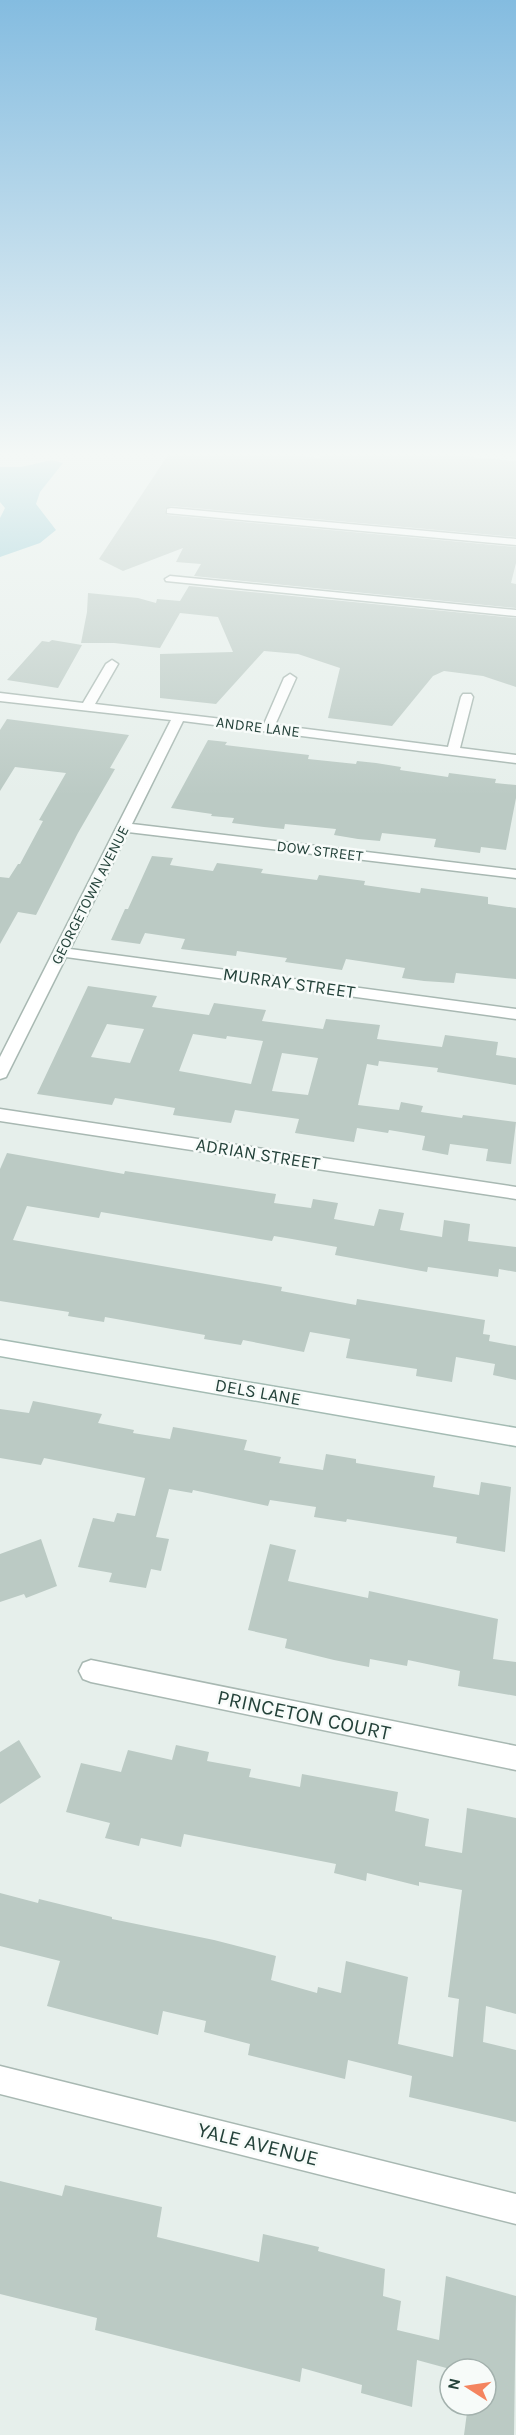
<svg xmlns="http://www.w3.org/2000/svg" width="516" height="2435" viewBox="0 0 516 2435" font-family="Karla,sans-serif">
  <style>
    .water { fill: #8ec9d4 }
    .building { fill: #bbcac4; fill-rule: evenodd }
    .lines { fill: none; stroke-linecap: round; stroke-linejoin: round }
    .street-casing { stroke: #a8b8b2; stroke-width: 3 }
    .secondary-casing { stroke: #a4bbb3; stroke-width: 3 }
    .street { fill: #fff; fill-rule: evenodd }
    .secondary { fill: #fff; fill-rule: evenodd }
    .labels { text-anchor: middle; dominant-baseline: central; stroke-width: 5; stroke-linejoin: round; paint-order: stroke }
    .far-street-label { font-size: 15px; fill: #24423a; stroke: #f7fbf9 }
    .street-label { font-size: 18px; fill: #24423a; stroke: #f7fbf9 }
    .near-street-label { font-size: 21px; fill: #24423a; stroke: #f7fbf9 }
  </style>
  <rect width="100%" height="100%" fill="#e6efeb"/>
  <path class="water" d="M52 460 63 463 40 492 36 504 56 530 40 543 0 557V518L5 508 0 502V467H21Z"/>
  <path class="building" d="M168 455H286L320 458 322 455H450L516 461V537L171 506 165 509 167 515 516 547V563L511 583 516 584V608L194 576 201 564 176 562 183 548 123 571 99 559Z
    M189 586 516 618V687L483 676 444 671 433 676 392 726 328 718 340 668 298 654 264 651 216 704 160 698V654L233 652 218 617 180 613 160 648 114 643H81L87 612 88 593 138 598 156 603 157 599 180 601Z
    M52 640 82 645 58 688 7 680 42 641 49 642Z
    M7 719 129 735 110 768 115 769 78 833 36 915 18 912 0 944V877L9 878 18 864H20L43 821 39 820 66 773 15 767 0 791V730Z
    M208 740 227 742 225 745 309 755 308 759 356 764 357 761 376 763 401 767 400 770 448 777 449 773 496 779 495 783 516 785V798L506 850 481 847 480 853 434 847 436 839 382 833 380 841 358 839 334 835 336 829 285 824 284 829 264 827 232 823 234 818 211 816 212 814 171 808Z
    M152 856 173 858 170 865 213 871 217 863 263 869 261 873 317 880 319 875 365 881 364 885 420 893 421 888 488 897V904L516 908V979L456 973 454 983 424 981 402 978 405 968 346 959 342 970 285 962 287 958 237 951 236 956 181 949 185 939 145 933 140 944 111 940 125 909H128Z
    M88 986 157 996 152 1007 209 1015 214 1003 266 1010 262 1021 323 1029 326 1019 380 1025 377 1039 442 1047 445 1035 498 1042 496 1055 516 1058V1085L437 1072 438 1068 379 1061 378 1066 367 1064 358 1105 399 1110 401 1102 423 1106 421 1112 462 1118 463 1115 516 1122 511 1164 486 1161 488 1149 450 1144 448 1155 422 1150 425 1136 389 1130 388 1133 357 1128 354 1142 295 1133 299 1119 235 1110 231 1123 173 1115 175 1108 115 1098 112 1105 37 1094ZM107 1024 144 1029 130 1063 91 1057ZM193 1034 226 1039 227 1036 263 1041 251 1084 179 1071ZM282 1053 318 1058 308 1095 272 1091Z
    M7 1153 124 1174 125 1171 276 1194 274 1203 311 1208 313 1199 338 1203 334 1219 374 1226 379 1209 404 1213 400 1230 442 1237 444 1220 470 1224 468 1241 516 1247V1272L499 1269 498 1277 428 1267 427 1272 335 1255 337 1247 292 1239 274 1236 272 1241 101 1212 99 1218 27 1206 13 1240 282 1287 281 1291 356 1305 357 1299 485 1320 483 1334 490 1335 489 1341 516 1346V1380L493 1375 495 1364 456 1357 452 1382 416 1376 417 1369 346 1358 350 1339 310 1332 304 1352 243 1340 241 1345 204 1339 205 1335 105 1317 104 1322 68 1316 69 1312 0 1301V1169Z
    M33 1401 102 1414 98 1423 134 1430 133 1433 170 1439 173 1427 247 1440 244 1450 281 1457 279 1463 323 1470 326 1454 356 1459V1463L435 1476 433 1487 479 1495 481 1482 511 1487 505 1552 456 1543 457 1537 347 1519 346 1522 314 1517 316 1507 270 1500 268 1506 193 1490 192 1493 169 1489 156 1537 169 1539 161 1571 151 1569 146 1588 109 1582 112 1573 78 1567 93 1518 114 1522 117 1513 135 1516 145 1478 44 1458 41 1465 0 1458V1409L29 1413Z
    M41 1539 57 1586 26 1598 24 1594 0 1602V1554Z
    M270 1544 296 1550 288 1581 368 1598 369 1591 498 1619 493 1659 516 1662V1696L458 1686 460 1671 408 1660 407 1666 370 1659 369 1667 334 1660 285 1648 287 1639 248 1630Z
    M19 1740 41 1777 0 1804V1752Z
    M176 1745 209 1752 207 1761 251 1769 249 1777 300 1787 302 1774 398 1792 395 1811 429 1819 425 1846 462 1853 467 1808 516 1818V2014L486 2006 483 2042 516 2050V2122L409 2097 412 2076 348 2060 345 2079 248 2055 250 2044 204 2032 206 2021 163 2011 158 2035 47 2006 60 1961 0 1946V1893L38 1903 39 1899 112 1917V1919L214 1940 276 1956 271 1980 317 1993 318 1987 341 1993 346 1961 408 1977 398 2044 453 2057 459 1999 448 1997 462 1890 419 1882V1886L367 1873 366 1881 334 1873 336 1864 184 1834 181 1847 141 1838 139 1846 105 1838 110 1823 66 1812 81 1763 121 1772 128 1750 172 1760Z
    M0 2181 62 2196 65 2185 162 2207 157 2237 259 2262 263 2234 319 2247 318 2251 385 2269 383 2296 401 2301 397 2330 439 2340 446 2276 516 2296 514 2435H464L468 2405H486V2369H450L417 2360 412 2407 361 2393 362 2385 302 2368 300 2382 95 2330 97 2318 0 2294Z"/>
  <g class="lines">
    <g class="street-casing">
      <path id="street" d="M171 508 516 539V545L167 513V509Z
        M170 576 516 610V616L166 581 165 579Z
        M112 660 118 664 95 704 264 724 284 678 290 674 296 678 275 725 448 747 461 697 463 694H471L473 697 460 748 516 755V763L183 721 132 824 516 870V878L128 832 70 949 516 1009V1019L66 957 6 1077 0 1079V1057L171 720 0 701V693L83 703 106 664Z
        M0 1109 516 1187V1199L0 1121Z
        M91 1660 516 1746V1770L91 1682 83 1679 79 1671 83 1663Z
        M0 2066 516 2194V2224L0 2094Z"/>
    </g>
    <g class="secondary-casing">
      <path id="secondary" d="M0 1340 516 1428V1446L0 1356Z"/>
    </g>
    <use href="#street" class="street"/>
    <use href="#secondary" class="secondary"/>
  </g>
  <linearGradient id="sky" x2="0" y2="1"><stop stop-color="#84bce0"/><stop offset="0.57" stop-color="#f4f8f6"/><stop offset="1" stop-color="#f4f8f6" stop-opacity="0"/></linearGradient>
  <rect width="516" height="796" fill="url(#sky)"/>
  <g class="labels">
    <g class="far-street-label">
      <text transform="translate(258 727) rotate(7)">ANDRE LANE</text>
      <text transform="translate(320 851) rotate(7)">DOW STREET</text>
      <text transform="translate(90 895) rotate(-63)">GEORGETOWN AVENUE</text>
    </g>
    <g class="street-label">
      <text transform="translate(289 983) rotate(8)">MURRAY STREET</text>
      <text transform="translate(258 1154) rotate(9)">ADRIAN STREET</text>
      <text transform="translate(258 1392) rotate(10)">DELS LANE</text>
    </g>
    <g class="near-street-label">
      <text transform="translate(304 1715) rotate(12)">PRINCETON COURT</text>
      <text transform="translate(258 2144) rotate(14)">YALE AVENUE</text>
    </g>
  </g>
  <g transform="translate(468 2387) rotate(282)"><circle r="28" fill="#f7fbf9" stroke="#a3b1ad" stroke-width="1.5"/>
  <path d="M0-4.5L10 22L0 15L-10 22Z" fill="#f4845f"/>
  <text y="-9" font-size="16" font-weight="bold" text-anchor="middle" fill="#24423a">N</text>
  </g>
</svg>
